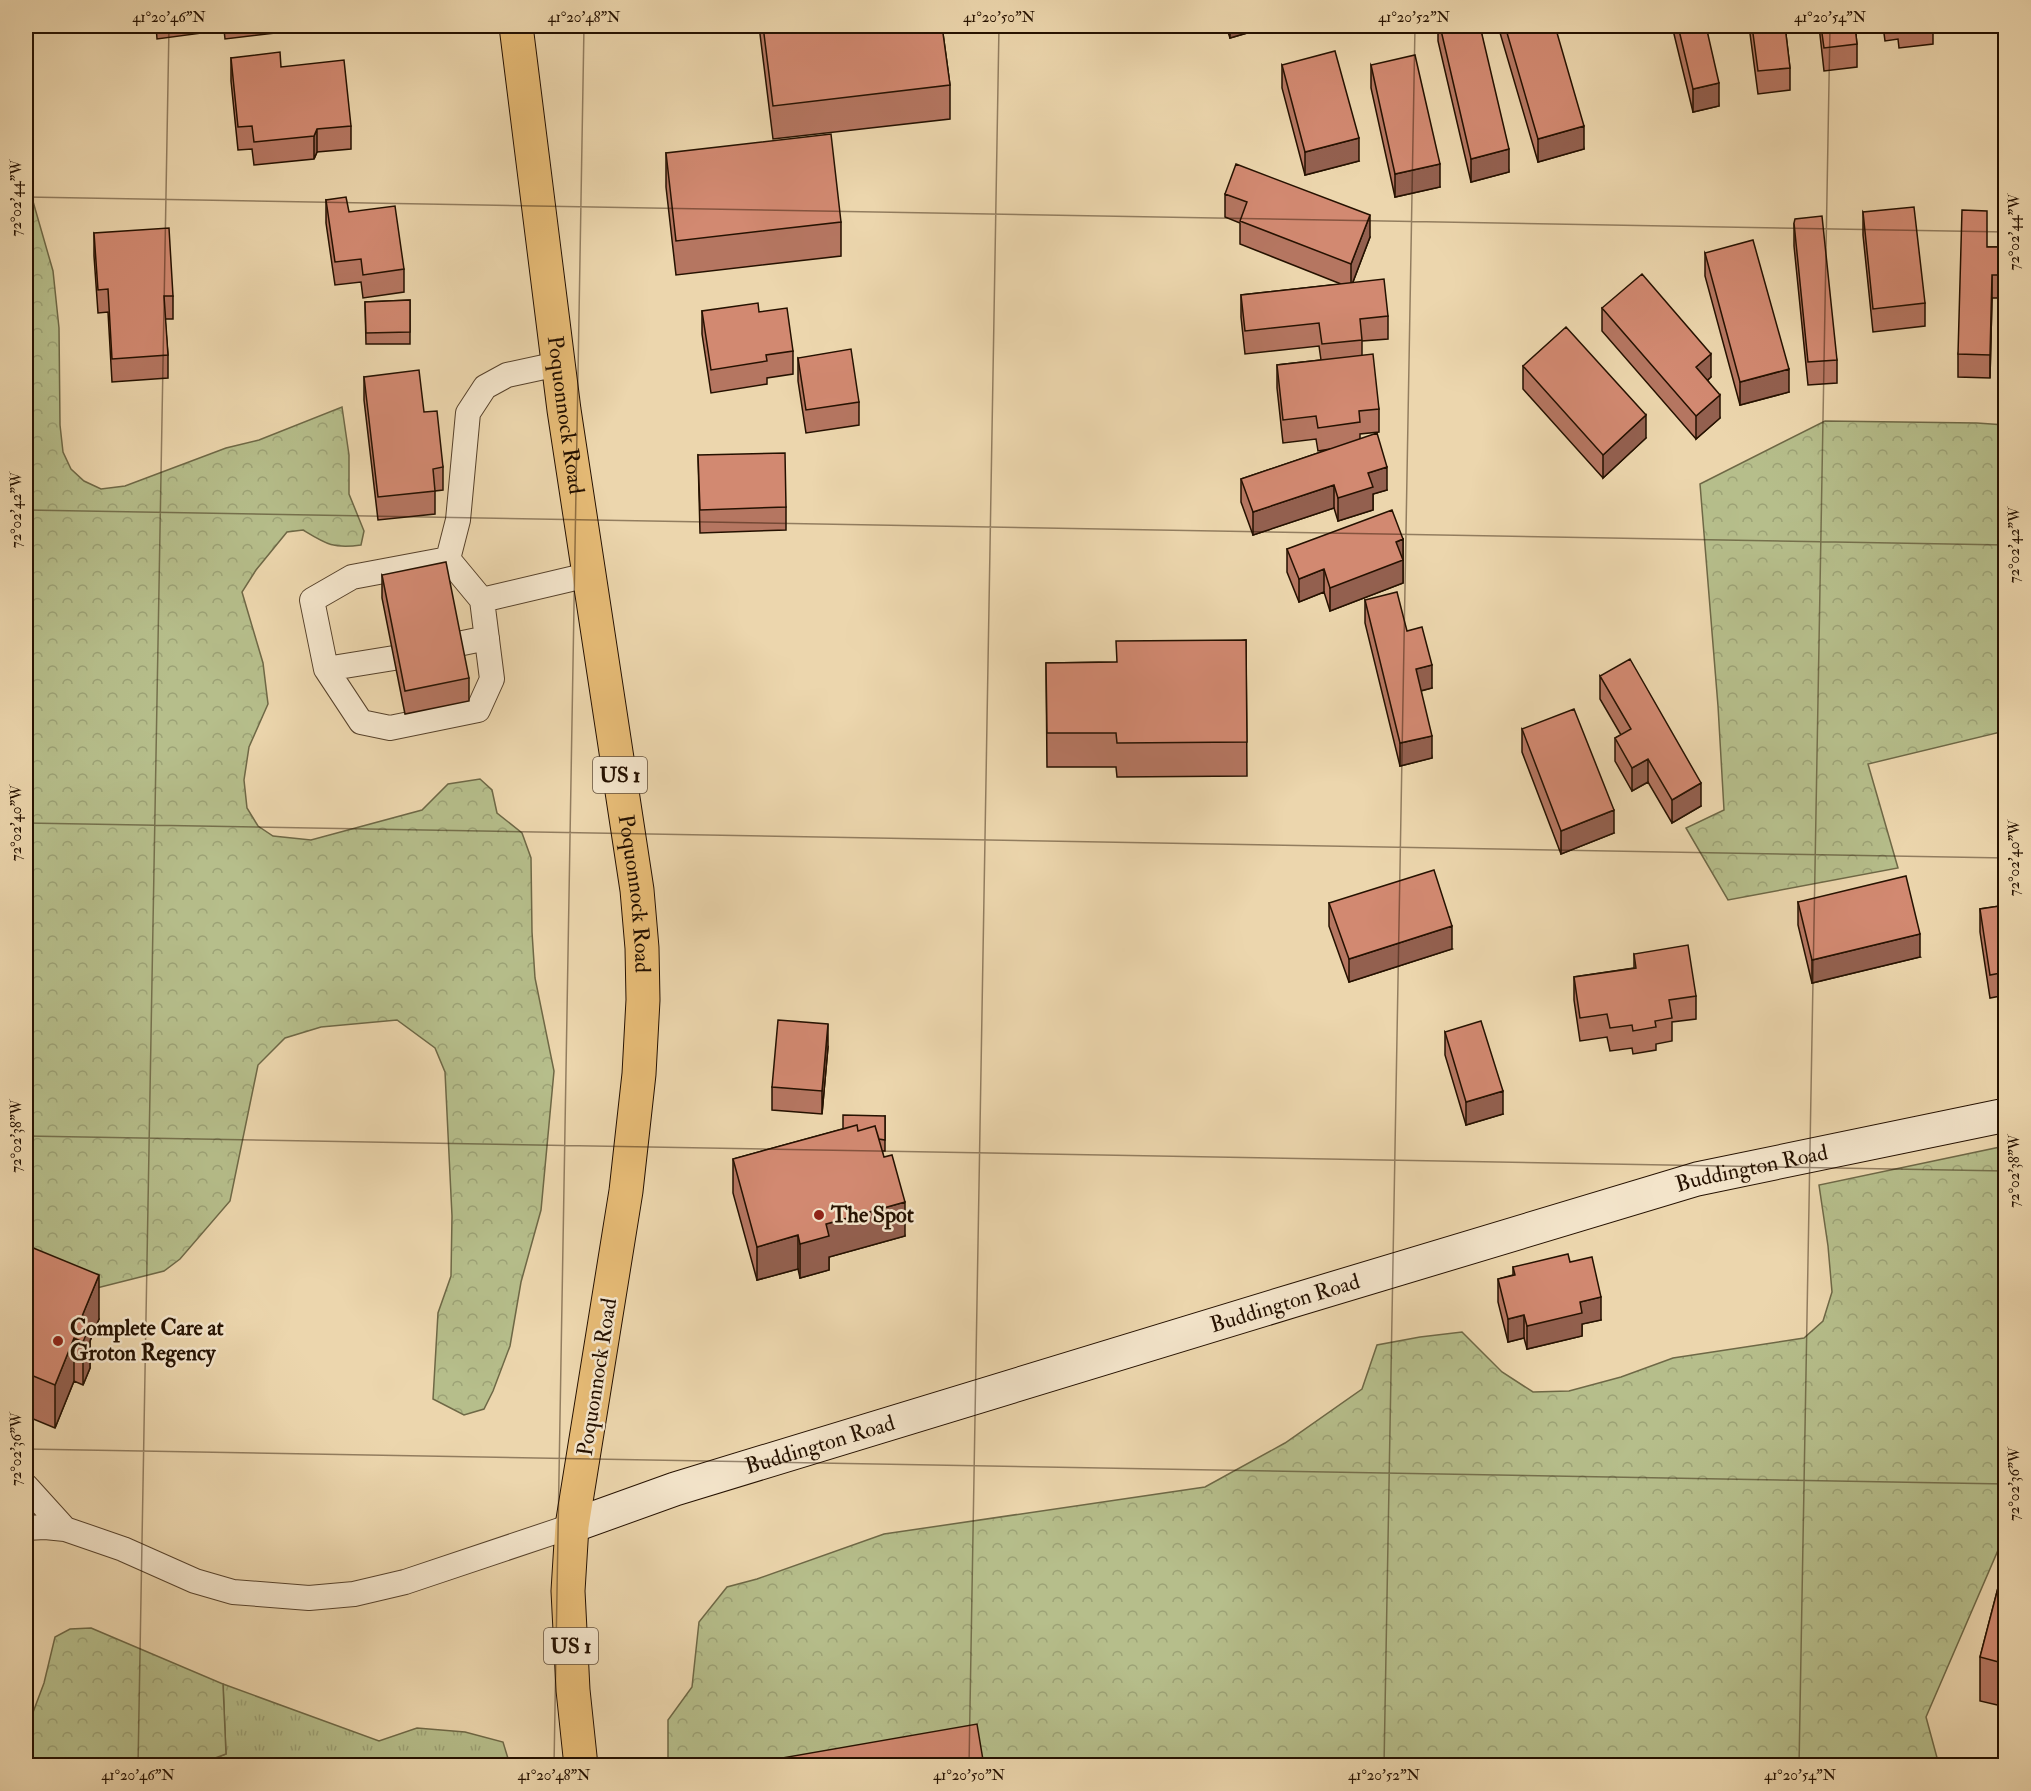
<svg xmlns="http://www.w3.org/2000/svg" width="2031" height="1791" viewBox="0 0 2031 1791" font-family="'IM FELL Double Pica',serif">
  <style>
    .grass { fill: url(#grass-tufts); stroke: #6e6846; stroke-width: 1.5 }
    .forest { fill: url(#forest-crowns); stroke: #6e6846; stroke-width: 1.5 }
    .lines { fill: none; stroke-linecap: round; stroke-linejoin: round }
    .lane-casing { stroke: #57422b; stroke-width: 26 }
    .secondary-casing { stroke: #251100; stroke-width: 35 }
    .primary-casing { stroke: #251100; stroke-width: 35 }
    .lane { stroke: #f3e4ca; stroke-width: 24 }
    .secondary { stroke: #f3e4ca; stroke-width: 33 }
    .primary { stroke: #e6bb76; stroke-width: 33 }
    .wall { fill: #b57661; stroke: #251100; stroke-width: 1.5 }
    .shaded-wall { fill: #93604f; stroke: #251100; stroke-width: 1.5 }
    .building { fill: #d28971; stroke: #251100; stroke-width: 1.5 }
    .ticks { fill: none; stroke: #251100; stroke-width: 1.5; stroke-opacity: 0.45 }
    .poi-dot { fill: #8f2418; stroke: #f3e4ca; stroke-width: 2 }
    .labels { text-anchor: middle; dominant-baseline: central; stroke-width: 5; stroke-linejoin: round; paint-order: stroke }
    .shield { fill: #f3e4ca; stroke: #63503d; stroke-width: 1.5 }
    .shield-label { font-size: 21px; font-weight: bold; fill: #251100 }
    .street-label { font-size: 22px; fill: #251100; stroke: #f3e4ca }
    .poi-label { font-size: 22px; font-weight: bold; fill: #251100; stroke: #f3e4ca; text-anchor: start }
    .neatline { fill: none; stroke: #251100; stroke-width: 2 }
    .ticks-label { font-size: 15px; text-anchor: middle; fill: #251100 }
  </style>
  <defs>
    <pattern id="grass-tufts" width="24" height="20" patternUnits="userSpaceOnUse" patternTransform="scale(1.5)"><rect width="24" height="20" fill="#b6be8b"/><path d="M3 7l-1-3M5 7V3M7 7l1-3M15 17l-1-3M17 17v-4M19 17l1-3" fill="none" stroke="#9ca276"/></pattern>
    <pattern id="forest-crowns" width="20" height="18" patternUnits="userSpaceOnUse" patternTransform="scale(1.5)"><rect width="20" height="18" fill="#b6be8b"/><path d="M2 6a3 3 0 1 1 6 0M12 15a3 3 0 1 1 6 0" fill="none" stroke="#9ca276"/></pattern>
  </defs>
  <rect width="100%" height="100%" fill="#ecd6ad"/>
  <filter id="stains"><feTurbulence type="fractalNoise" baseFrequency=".00333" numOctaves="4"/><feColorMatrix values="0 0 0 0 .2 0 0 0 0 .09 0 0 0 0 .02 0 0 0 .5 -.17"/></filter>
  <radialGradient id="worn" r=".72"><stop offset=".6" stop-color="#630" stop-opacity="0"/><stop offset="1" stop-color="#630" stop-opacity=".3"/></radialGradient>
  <path class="grass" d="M223 1684 379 1741 417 1728 465 1732 503 1742 510 1765 194 1766 226 1754Z"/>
  <path class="forest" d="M26 78 32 156 30 191 53 271 59 328 60 425 63 452 71 469 84 481 101 489 125 486 226 448 259 440 342 407 349 455V494L364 531 361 545C333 549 326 544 303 530L287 532 256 570 242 592 263 663 268 704 249 747 244 780 247 808 258 826 273 836 311 840 422 810 448 784 480 779 492 790 497 813 522 833 531 858 532 932 535 978 554 1071 541 1210 521 1282 510 1346 493 1391 484 1409 464 1415 433 1399 438 1313 451 1276 452 1216 445 1072 435 1048 397 1020 321 1027 285 1038 258 1065 230 1201 180 1259 164 1271 89 1290 26 1268Z
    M1825 421 1977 423 2005 425V731L1868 764 1898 868 1728 900 1686 828 1724 810 1718 706 1700 484Z
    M2005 1146V1534L1926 1717 1939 1765 668 1766V1720L692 1687 699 1622 727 1587 757 1579 884 1534 1205 1487 1285 1443 1362 1389 1377 1345 1420 1337 1462 1332 1502 1372 1533 1392 1569 1391 1621 1377 1673 1358 1804 1338 1823 1321 1832 1292 1828 1246 1819 1185Z
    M91 1628 223 1684 226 1754 194 1766 26 1765V1731L44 1683 55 1637 70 1629Z"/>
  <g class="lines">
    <g class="lane-casing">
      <path id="lane" d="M448 559 482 600 492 679 478 710 390 728 361 722 326 669 312 600 352 577Z
        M448 559 458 520 468 413 485 387 507 375 558 364
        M482 600 588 575
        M458 644 487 638
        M326 669 394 658
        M26 1486 65 1529
        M26 1528 45 1527 65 1529 123 1549 195 1581 233 1592 309 1598 354 1594 405 1582 572 1526"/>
    </g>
    <g class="secondary-casing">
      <g id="secondary">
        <path id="s1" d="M572 1526 675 1489 1295 1300 1697 1179 2006 1115"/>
      </g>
    </g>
    <g class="primary-casing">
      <g id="primary">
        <path id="s2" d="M516 26 564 410 637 890 642 948 643 1000 639 1074 626 1191 572 1526 568 1591 573 1690 581 1766"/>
      </g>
    </g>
    <use href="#lane" class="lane"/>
    <use href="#secondary" class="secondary"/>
    <use href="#primary" class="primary"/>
  </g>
  <path class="wall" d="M156 26H335L225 39 224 30 157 39Z
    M759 26H942L950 85V119L773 139Z
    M1226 26H1271L1230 38Z
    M1438 26H1480L1509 172 1471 182 1438 41Z
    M1498 26H1555L1584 149 1538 162Z
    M1672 26H1706L1719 106 1693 112Z
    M1749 26H1785L1790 68V90L1758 94Z
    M1819 26H1855L1857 44V67L1824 71Z
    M1883 26H1933V44L1899 48 1898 39 1885 41Z
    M231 58 281 67 351 126V149L317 152 314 159 254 165 252 149 238 150 231 81Z
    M1282 65 1359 161 1305 175 1282 88Z
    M1371 65 1440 187 1395 197 1371 88Z
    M666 153 841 222V256L676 275 666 187Z
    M1225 194 1370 237 1353 282 1388 316V339L1362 341V355L1379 409V432L1360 434V439L1387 490 1373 494V510L1338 521 1334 508 1253 535 1241 502V479L1330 449 1318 451 1316 439 1283 443 1277 388V365L1321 360 1319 346 1245 354 1241 317V295L1341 284 1240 244V223L1225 217Z
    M326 200 349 212 404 269V292L363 298 361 282 335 285 326 223Z
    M1863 212 1925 303V326L1873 332 1863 235Z
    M1794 223 1837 360V383L1808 385 1794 246Z
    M94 233 173 296V319H165L168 355V378L112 382 108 312 98 313 94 256Z
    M1987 247H2006V298H1992L1990 378 1958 377V354Z
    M1705 253 1789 392 1740 405 1705 276Z
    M410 300V344H366L365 302Z
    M1602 308 1711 377 1708 380 1720 418 1696 439 1602 331Z
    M702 311 759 312 793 351V374L767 378V384L711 393 702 334Z
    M798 358 859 402V425L806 433 798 381Z
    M1523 366 1646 438 1603 478 1523 389Z
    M364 377 424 412 443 467V490L435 491V514L378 520 364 400Z
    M698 455 786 507V530L700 533Z
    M1403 539V583L1330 611 1324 592 1299 602 1287 572V549Z
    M382 575 469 678V701L405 714 382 598Z
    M1365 600 1407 631 1432 688 1421 691 1432 758 1400 766 1365 623Z
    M1246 640 1247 776 1117 777 1116 767H1047L1046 663 1116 662Z
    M1600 676 1701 806 1672 823 1648 782 1632 791 1615 761V738L1621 735 1600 699Z
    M1522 729 1614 833 1561 854 1522 752Z
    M1798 902 1920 957 1812 983 1798 925Z
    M1329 903 1452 949 1349 982 1329 926Z
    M2006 905V995L1990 998 1980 932V909Z
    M1634 954 1696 996V1019L1672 1022V1041L1656 1044V1050L1633 1054 1632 1048 1610 1051 1607 1037 1580 1041 1574 1000V977L1634 968Z
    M1445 1032 1503 1114 1466 1125 1445 1055Z
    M828 1047 822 1114 772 1110V1087Z
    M885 1116V1151H882L905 1236 829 1257V1270L800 1278 798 1269 757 1280 733 1193V1159L843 1129Z
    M26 1245 99 1319 90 1341V1368L83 1385 74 1381 55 1428 26 1416Z
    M1570 1262 1601 1320 1582 1324V1336L1527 1349 1524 1338 1508 1342 1498 1302V1279L1513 1275V1267Z
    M2006 1557V1707L1980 1701V1657Z"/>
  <path class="shaded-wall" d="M1230 26H1271L1230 38Z
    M1719 83V106L1693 112V89Z
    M1584 126V149L1538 162V139Z
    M317 129V152L314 159V136Z
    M1359 138V161L1305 175V152Z
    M1509 149V172L1471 182V159Z
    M1440 164V187L1395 197V174Z
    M1370 215V237L1351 287V264Z
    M1992 275V298L1990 378V355Z
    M1711 354V377L1696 390V367Z
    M1789 369V392L1740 405V382Z
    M1720 395V418L1696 439V416Z
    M1646 415V438L1603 478V455Z
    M1387 467V490L1373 494V510L1338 521V498L1368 473Z
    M1334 485V508L1253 535V512Z
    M1403 539V583L1330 611V588L1396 542Z
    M1324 569V592L1299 602V579Z
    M1432 665V688L1416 692V669Z
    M1432 736V758L1400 766V743Z
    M1648 759V782L1632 791V768Z
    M1701 783V806L1672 823V800Z
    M1614 810V833L1561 854V831Z
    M1452 926V949L1349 982V959Z
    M1920 934V957L1812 983V960Z
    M828 1024V1047L822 1114V1091Z
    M1503 1091V1114L1466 1125V1102Z
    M905 1202V1236L829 1257V1270L800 1278V1244L826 1224Z
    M798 1235V1269L757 1280V1247Z
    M99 1275V1319L90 1341V1368L83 1385V1342L80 1321Z
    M1601 1297V1320L1582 1324V1336L1527 1349V1326L1580 1302Z
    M1524 1315V1338L1508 1342V1319Z
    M74 1338V1381L55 1428V1385Z"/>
  <path class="building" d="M763 26H942L950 85 773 106Z
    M1440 26H1480L1509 149 1471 159Z
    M1505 26H1555L1584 126 1538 139Z
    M1678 26H1706L1719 83 1693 89Z
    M1752 26H1785L1790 68 1758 71Z
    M1821 26H1855L1857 44 1824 48Z
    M1335 51 1359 138 1305 152 1282 65Z
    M280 52 281 67 344 60 351 126 317 129 314 136 254 142 252 126 238 127 231 58Z
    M1415 55 1440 164 1395 174 1371 65Z
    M831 134 841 222 676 241 666 153Z
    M1236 164 1370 215 1351 264 1240 221 1247 202 1225 194Z
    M346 197 349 212 395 206 404 269 363 275 361 259 335 262 326 200Z
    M1914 207 1925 303 1873 309 1863 212Z
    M1962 210 1987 211V247H2006V275H1992L1990 355 1958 354Z
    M1822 216 1837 360 1808 362 1794 223 1795 219Z
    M169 228 173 296H164L168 355 112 359 108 289 98 290 94 233Z
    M1753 240 1789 369 1740 382 1705 253Z
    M1642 274 1711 354 1696 367 1720 395 1696 416 1602 308Z
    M1384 279 1388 316 1360 319 1362 340 1322 344 1319 323 1245 331 1241 295Z
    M410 300V332L366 333 365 302Z
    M758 303 759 312 787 308 793 351 766 355 767 361 711 370 702 311Z
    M1566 327 1646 415 1603 455 1523 366Z
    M851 349 859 402 806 410 798 358Z
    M1373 354 1379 409 1359 411 1360 422 1318 428 1316 416 1283 420 1277 365Z
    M419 370 424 412 437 411 443 467 433 469 435 491 378 497 364 377Z
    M1377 433 1387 467 1368 473 1373 487 1338 498 1334 485 1253 512 1241 479Z
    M785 453 786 507 700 510 698 455Z
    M1392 510 1403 539 1396 542 1403 560 1330 588 1324 569 1299 579 1287 549Z
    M446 562 469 678 405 691 382 575Z
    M1397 592 1407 631 1422 627 1432 665 1416 669 1432 736 1400 743 1365 600Z
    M1246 640 1247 742 1117 743 1116 733H1047L1046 663 1117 662 1116 641Z
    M1630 659 1701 783 1672 800 1648 759 1632 768 1615 738 1631 729 1600 676Z
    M1574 709 1614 810 1561 831 1522 729Z
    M1434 870 1452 926 1349 959 1329 903Z
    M1906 876 1920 934 1812 960 1798 902Z
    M2006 905V972L1990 975 1980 909Z
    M1688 945 1696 996 1669 1000 1672 1018 1655 1021 1656 1027 1633 1031 1632 1025 1610 1028 1607 1014 1580 1018 1574 977 1636 968 1634 954Z
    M778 1020 828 1024 822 1091 772 1087Z
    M1481 1021 1503 1091 1466 1102 1445 1032Z
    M843 1115 885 1116V1140L879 1139 875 1126 858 1131 857 1125 843 1129Z
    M857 1125 858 1131 875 1126 884 1157 892 1155 905 1202 826 1224 829 1236 800 1244 798 1235 757 1247 733 1159Z
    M26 1245 99 1275 80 1321 90 1325 83 1342 74 1338 55 1385 26 1373Z
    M1568 1254 1570 1262 1592 1257 1601 1297 1580 1302 1582 1313 1527 1326 1524 1315 1508 1319 1498 1279 1515 1275 1513 1267Z
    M2006 1557V1664L1980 1657Z
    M977 1724 984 1766H777L776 1759Z"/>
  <path class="ticks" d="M26 197 2006 232M26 510 2006 545M26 823 2006 858M26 1136 2006 1171M26 1449 2006 1484M26 1762 219 1766M138 1766 169 26M554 1766 584 26M969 1766 999 26M1384 1766 1415 26M1799 1766 1830 26"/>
  <g class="poi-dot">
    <circle cx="819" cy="1215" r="6"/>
    <circle cx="58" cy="1341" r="6"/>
  </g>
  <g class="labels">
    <g class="shield">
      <rect x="593" y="757" width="54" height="36" rx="4.5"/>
      <rect x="544" y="1628" width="54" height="36" rx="4.5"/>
    </g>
    <g class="shield-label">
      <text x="620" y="775">US 1</text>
      <text x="571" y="1646">US 1</text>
    </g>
    <g class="street-label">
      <text stroke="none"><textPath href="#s2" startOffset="392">Poquonnock Road</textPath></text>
      <text stroke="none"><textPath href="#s2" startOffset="876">Poquonnock Road</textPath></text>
      <text stroke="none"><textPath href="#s1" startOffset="1233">Buddington Road</textPath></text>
      <text stroke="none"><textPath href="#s1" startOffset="747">Buddington Road</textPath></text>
      <text transform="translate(597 1377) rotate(-81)">Poquonnock Road</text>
      <text stroke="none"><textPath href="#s1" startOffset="261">Buddington Road</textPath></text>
    </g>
    <g class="poi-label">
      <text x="831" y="1215">The Spot</text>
      <text x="70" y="1328">Complete Care at<tspan x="70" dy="25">Groton Regency</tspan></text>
    </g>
  </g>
  <rect width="2031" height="1791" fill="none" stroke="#ecd6ad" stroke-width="66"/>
  <rect x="33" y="33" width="1965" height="1725" class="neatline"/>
  <g class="ticks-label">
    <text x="169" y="22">41°20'46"N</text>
    <text x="584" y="22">41°20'48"N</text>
    <text x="999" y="22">41°20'50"N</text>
    <text x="1414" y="22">41°20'52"N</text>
    <text x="1830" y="22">41°20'54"N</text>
    <text transform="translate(16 198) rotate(-90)" y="5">72°02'44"W</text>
    <text transform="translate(2014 232) rotate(-90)" y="5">72°02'44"W</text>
    <text transform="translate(16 510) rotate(-90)" y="5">72°02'42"W</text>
    <text transform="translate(2014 545) rotate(-90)" y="5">72°02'42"W</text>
    <text transform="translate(16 823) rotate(-90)" y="5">72°02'40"W</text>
    <text transform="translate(2014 858) rotate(-90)" y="5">72°02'40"W</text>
    <text transform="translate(16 1136) rotate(-90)" y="5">72°02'38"W</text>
    <text transform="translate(2014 1171) rotate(-90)" y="5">72°02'38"W</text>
    <text transform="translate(16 1449) rotate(-90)" y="5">72°02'36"W</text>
    <text transform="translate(2014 1484) rotate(-90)" y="5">72°02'36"W</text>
    <text x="138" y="1780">41°20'46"N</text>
    <text x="554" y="1780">41°20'48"N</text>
    <text x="969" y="1780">41°20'50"N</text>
    <text x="1384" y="1780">41°20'52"N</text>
    <text x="1800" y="1780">41°20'54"N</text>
  </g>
  <rect width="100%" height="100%" filter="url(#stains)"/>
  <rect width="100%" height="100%" fill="url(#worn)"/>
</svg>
